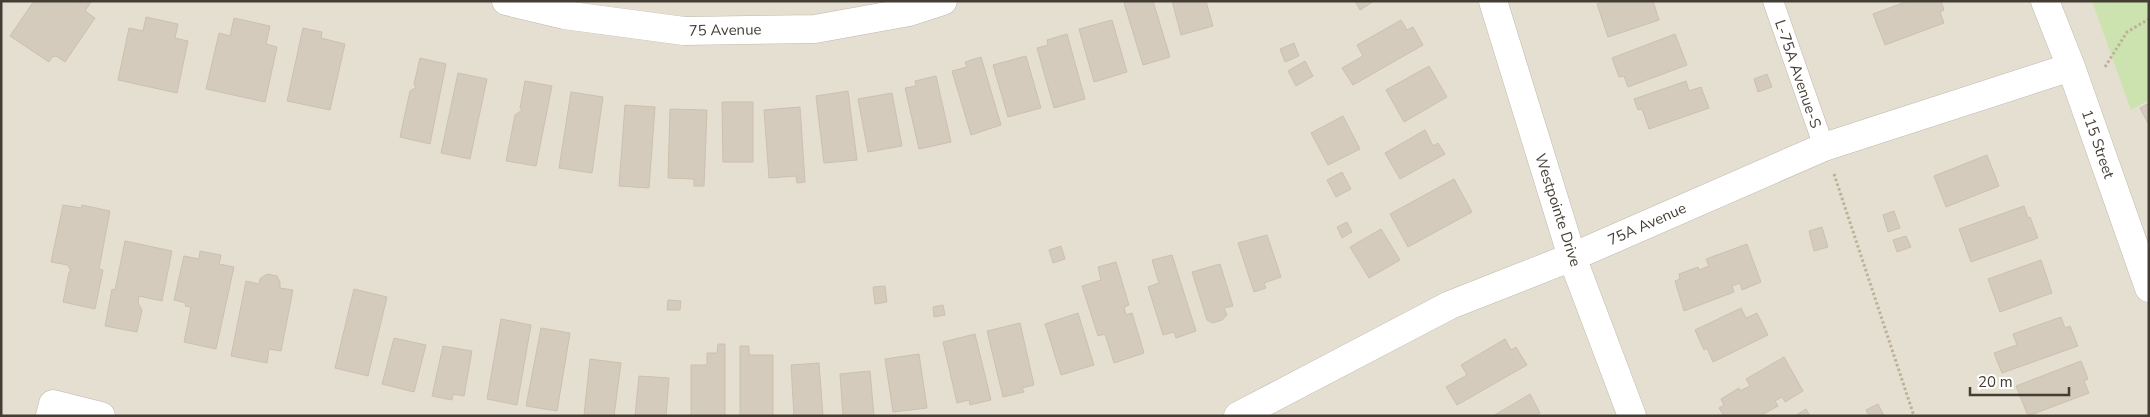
<svg xmlns="http://www.w3.org/2000/svg" width="2150" height="417" viewBox="0 0 2150 417" font-family="'Nunito Sans',sans-serif">
  <style>
    .residential { fill: #e5dfd2 }
    .green { fill: #cce3af }
    .building { fill: #d5cbbd; stroke: #ccc0ae }
    .lines { fill: none; stroke-linecap: round; stroke-linejoin: round }
    .service-casing { stroke: #bfb7aa; stroke-width: 21 }
    .minor-casing { stroke: #bfb7aa; stroke-width: 29 }
    .tertiary-casing { stroke: #bfb7aa; stroke-width: 29 }
    .path { stroke: #bdb099; stroke-width: 3; stroke-dasharray: 2.5 2.5; stroke-linecap: butt }
    .service { stroke: #fff; stroke-width: 20 }
    .minor { stroke: #fff; stroke-width: 28 }
    .tertiary { stroke: #fff; stroke-width: 28 }
    .labels { text-anchor: middle; dominant-baseline: central; stroke-width: 5; stroke-linejoin: round; paint-order: stroke }
    .street-label { font-size: 15px; fill: #433d34; stroke: #fff }
  </style>
  <rect width="100%" height="100%" fill="#f1ede4"/>
  <path class="residential" d="M1 1H2149V416H1Z"/>
  <path class="green" d="M2092 1H2149V100L2131 110Z"/>
  <path class="building" d="M34 1 91 2 85 11 95 18 65 62 56 56 52 57 49 62 10 36Z
    M1130 1H1153L1170 57 1143 65 1124 3Z
    M1172 1H1206L1213 26 1181 35Z
    M1355 1H1374L1360 10Z
    M1606 1H1653L1659 20 1608 37 1597 4Z
    M1908 1H1941L1944 10 1940 12 1944 23 1885 45 1873 14Z
    M146 17 178 24 175 38 188 41 177 93 118 80 129 28 143 31Z
    M234 18 270 26 266 44 277 47 265 102 206 89 219 33 230 36Z
    M1112 20 1127 72 1094 82 1079 29Z
    M1401 20 1407 30 1413 27 1423 45 1353 85 1342 68 1363 56 1357 45Z
    M303 28 322 32 321 38 345 44 330 110 287 101Z
    M1067 34 1085 99 1054 108 1037 48 1048 45 1047 40Z
    M1675 34 1687 65 1628 87 1624 76 1619 77 1612 58Z
    M1294 43 1299 56 1285 62 1280 49Z
    M1026 56 1041 108 1008 117 993 65Z
    M981 57 1001 125 971 135 952 71 967 67 965 62Z
    M420 58 446 64 430 144 400 137 410 91 416 87 414 84Z
    M1305 61 1313 76 1296 86 1288 71Z
    M1429 66 1447 97 1404 122 1386 90Z
    M458 73 487 79 470 159 441 153Z
    M1767 74 1772 87 1758 92 1754 79Z
    M936 76 951 142 919 149 905 88 916 86 915 81Z
    M525 81 552 86 536 166 506 161 515 115 522 110 520 108Z
    M1686 81 1689 91 1701 87 1709 108 1649 129 1642 109 1638 110 1634 99Z
    M848 91 857 160 824 163 816 96Z
    M571 92 603 97 592 173 559 168Z
    M892 93 902 146 868 152 858 99Z
    M722 102H753V162H723Z
    M2149 103V125L2140 108Z
    M625 105 655 107 649 188 619 186Z
    M800 107 805 182 797 183 796 176 769 178 764 110Z
    M670 109 707 110 704 186H694V179L668 178Z
    M1343 116 1360 149 1328 165 1311 133Z
    M1425 130 1433 146 1438 143 1445 154 1400 179 1385 153Z
    M1987 155 1999 186 1946 207 1934 176Z
    M1342 172 1351 189 1336 197 1327 180Z
    M1454 179 1472 212 1408 247 1390 214Z
    M63 205 81 208 82 205 110 211 99 269 103 270 95 309 63 302 69 272 71 271 68 265 51 262Z
    M2024 206 2028 218 2030 217 2038 238 1971 262 1959 229Z
    M1894 211 1900 228 1888 232 1883 215Z
    M1347 222 1352 232 1342 238 1337 227Z
    M1822 227 1828 247 1814 251 1809 231Z
    M1381 229 1400 260 1369 278 1350 247Z
    M1267 235 1281 277 1264 283 1266 288 1254 292 1238 243Z
    M1906 236 1911 247 1897 252 1893 240Z
    M125 241 172 251 162 301 139 296 138 303 142 310 137 332 105 326 112 289 115 290Z
    M1747 244 1761 282 1742 290 1740 283 1732 286 1734 292 1684 311 1675 281 1680 279 1679 274 1698 267 1699 270 1709 266 1706 259Z
    M1061 246 1065 259 1053 263 1049 250Z
    M200 251 221 255 219 264 234 267 216 349 184 342 191 307 185 306 186 303 174 300 184 256 199 259Z
    M1172 255 1196 331 1176 338 1174 332 1163 335 1148 287 1159 283 1152 260Z
    M2041 260 2052 293 2000 312 1988 279Z
    M1116 262 1129 305 1124 307 1126 315 1132 313 1144 353 1114 363 1105 334 1098 336 1082 286 1101 280 1098 267Z
    M1220 264 1233 306 1224 308 1227 315 1222 320 1213 323 1207 320 1192 272Z
    M267 274 277 276 280 282V288L293 290 281 351 269 349 267 363 231 356 246 281 259 284 260 279Z
    M885 286 887 302 875 304 873 287Z
    M354 289 387 297 368 376 335 368Z
    M668 300 681 301 680 310H667Z
    M943 305 945 315 934 317 933 307Z
    M1741 308 1746 318 1757 313 1768 335 1713 362 1707 348 1704 350 1695 330Z
    M1078 313 1094 365 1061 375 1045 324Z
    M2061 317 2065 328 2070 326 2078 346 2002 373 1994 353 2017 345 2013 334Z
    M501 319 531 325 517 405 487 399Z
    M1020 323 1034 385 1022 388 1024 392 1003 397 987 331Z
    M541 328 570 333 557 411 526 406Z
    M975 334 991 400 970 405 969 400 957 403 943 342Z
    M394 338 426 345 414 392 382 384Z
    M1505 339 1511 350 1516 347 1527 365 1457 405 1446 387 1467 375 1461 365Z
    M718 344H725V416H691V365H707V353H717Z
    M443 346 472 351 464 396 453 394 452 400 432 396Z
    M740 346H749V355H773V416H740Z
    M919 354 927 408 893 412 885 359Z
    M1784 357 1803 391 1785 402 1782 397 1775 401 1778 406 1760 416H1724L1719 408 1724 405 1721 399 1739 388 1740 391 1750 386 1746 379Z
    M590 359 621 363 614 416 584 415Z
    M2081 361 2088 379 2084 381 2089 393 2028 416 2016 386Z
    M819 363 823 416H794L791 365Z
    M870 371 874 416H843L840 374Z
    M639 376 669 378 666 416H635Z
    M1530 394 1540 413 1535 416H1493Z
    M1878 404 1884 416H1869L1866 410Z
    M1806 409 1810 416H1795Z"/>
  <g class="lines">
    <g class="service-casing">
      <path id="service" d="M1773 1 1824 147"/>
    </g>
    <g class="minor-casing">
      <path id="minor" d="M506 1 564 15 684 31 815 29 909 12 943 1
        M2045 1 2071 67 2149 288
        M50 416 53 404 101 416
        M1238 416 1450 305 1572 257 1824 147 2071 67"/>
    </g>
    <g class="tertiary-casing">
      <path id="tertiary" d="M1493 1 1572 257 1632 416"/>
    </g>
    <path class="path" d="M2105 67 2127 32 2149 19
      M1834 174 1914 416"/>
    <use href="#service" class="service"/>
    <use href="#minor" class="minor"/>
    <use href="#tertiary" class="tertiary"/>
  </g>
  <g class="labels">
    <g class="street-label">
      <text transform="translate(725 30) rotate(-1)">75 Avenue</text>
      <text transform="translate(1798 74) rotate(71)">L-75A Avenue-S</text>
      <text transform="translate(2098 144) rotate(71)">115 Street</text>
      <text transform="translate(1558 210) rotate(72)">Westpointe Drive</text>
      <text transform="translate(1647 224) rotate(-24)">75A Avenue</text>
    </g>
  </g>
  <rect width="2150" height="417" fill="none" stroke="#433d34" stroke-width="5"/>
  <path d="M1970 387v8h99v-8" fill="none" stroke="#433d34" stroke-width="2.5"/>
  <text x="1978" y="387" font-size="15" fill="#433d34" stroke="#ffffff" stroke-width="4" paint-order="stroke">20 m</text>
</svg>
